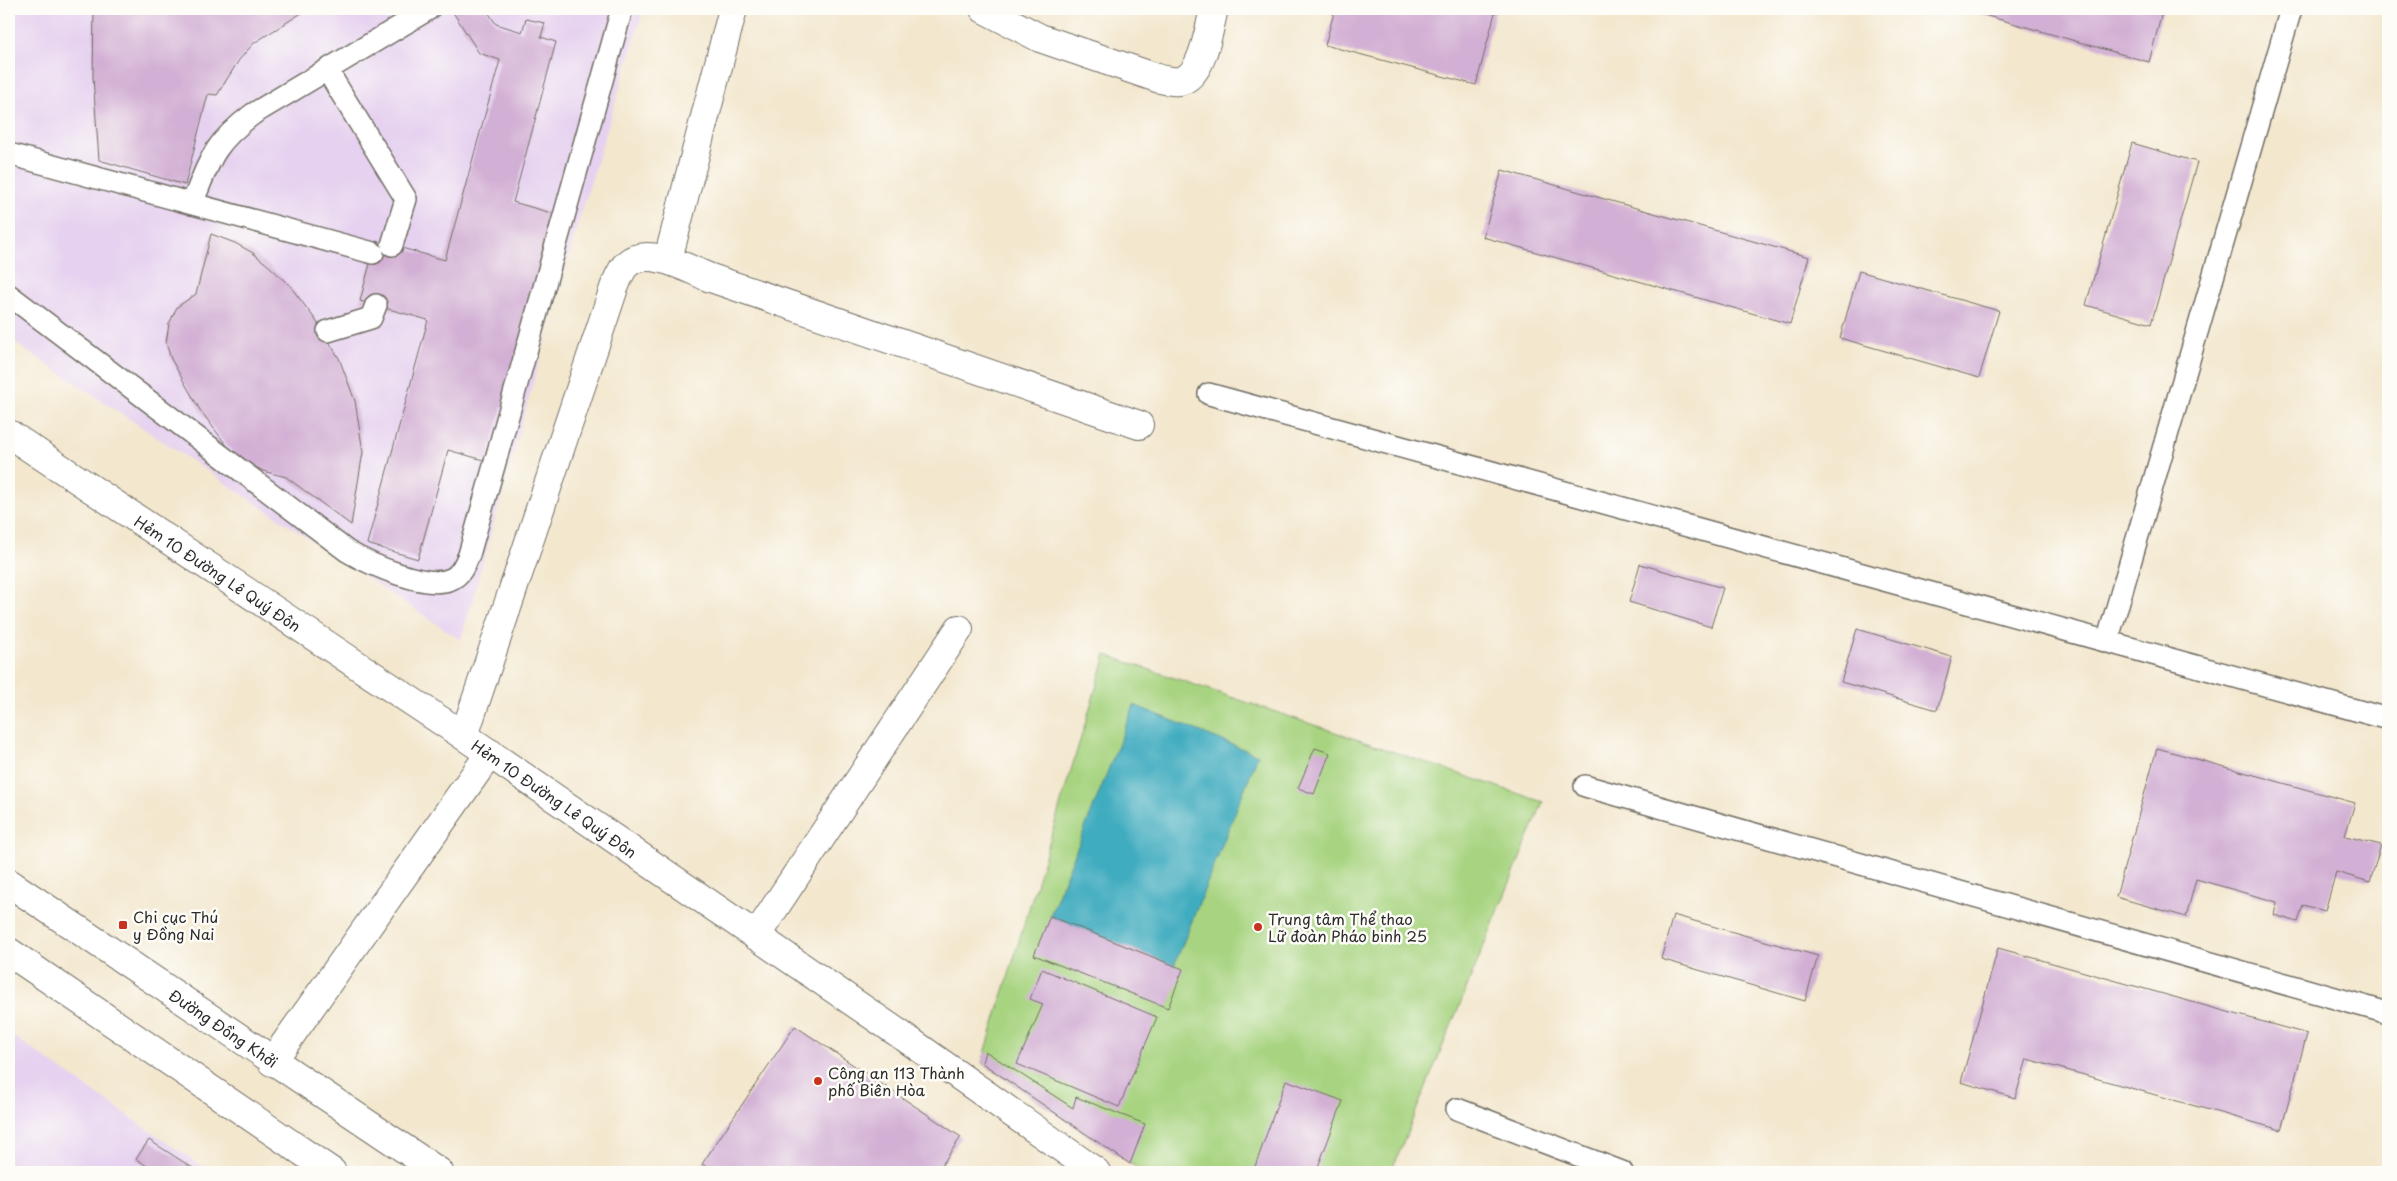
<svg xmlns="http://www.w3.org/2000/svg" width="2397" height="1181" viewBox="0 0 2397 1181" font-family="'Playpen Sans',sans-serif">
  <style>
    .built { fill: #e6d2f0 }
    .green { fill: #a8d481; stroke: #6a8056 }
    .water { fill: #41acbf; stroke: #366c75 }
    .building { fill: #d2afd4 }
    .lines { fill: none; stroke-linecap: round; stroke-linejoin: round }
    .service-casing { stroke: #716d64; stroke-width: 24 }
    .minor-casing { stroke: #716d64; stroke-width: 30 }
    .secondary-casing { stroke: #716d64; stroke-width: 30 }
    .service { stroke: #fff; stroke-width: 21 }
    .minor { stroke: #fff; stroke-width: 28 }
    .secondary { stroke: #fff; stroke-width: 28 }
    .poi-dot { fill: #c8321e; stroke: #fdfcf7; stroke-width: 2 }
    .labels { text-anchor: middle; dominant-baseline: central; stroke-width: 5; stroke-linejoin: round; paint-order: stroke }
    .street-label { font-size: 15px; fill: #2b2b2b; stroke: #fdfcf7 }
    .poi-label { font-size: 15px; fill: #2b2b2b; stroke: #fdfcf7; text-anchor: start }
  </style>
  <rect width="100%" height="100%" fill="#fdfcf7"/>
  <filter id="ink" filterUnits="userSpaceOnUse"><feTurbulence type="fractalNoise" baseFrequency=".02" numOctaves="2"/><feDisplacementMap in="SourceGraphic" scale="10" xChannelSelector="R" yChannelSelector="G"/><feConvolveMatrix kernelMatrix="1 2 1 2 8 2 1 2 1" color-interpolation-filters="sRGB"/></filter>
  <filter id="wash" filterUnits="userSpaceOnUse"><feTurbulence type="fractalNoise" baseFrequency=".0096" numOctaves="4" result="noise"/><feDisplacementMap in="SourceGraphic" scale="20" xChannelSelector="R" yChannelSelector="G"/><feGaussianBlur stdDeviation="1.12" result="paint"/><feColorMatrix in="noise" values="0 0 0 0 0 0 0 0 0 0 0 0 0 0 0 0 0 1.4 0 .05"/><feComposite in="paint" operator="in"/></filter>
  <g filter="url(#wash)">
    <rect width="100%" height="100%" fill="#f3e7ce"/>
    <path class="built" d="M9 9H644L579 220 461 640 9 339Z
      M9 1033 153 1133 211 1172H9Z"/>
    <path class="green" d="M1106 655 1543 802 1391 1172H1143L982 1063Z"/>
    <path class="water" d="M1134 705 1258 755 1174 966 1050 916Z"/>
    <g id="blocks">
      <path class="building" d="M94 9H308L254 43 239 60 217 95 208 94 185 185 99 160 93 77Z
        M451 9H486L496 24 522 32 526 19 545 23 541 37 556 42 513 202 555 214 487 461 448 450 418 559 367 544 428 320 360 301 376 241 445 260 500 60 479 53Z
        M1335 9H1496L1476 85 1325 45Z
        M1963 9H2163L2149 62Z
        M2132 143 2197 162 2151 324 2086 305Z
        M1502 170 1809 257 1790 324 1483 237Z
        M211 234 235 243 253 253 269 266 290 286 315 319 339 358 355 401 363 452 351 525 286 477 263 471 243 460 228 447 200 410 171 359 166 343 169 324 177 307 196 294Z
        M1859 271 1999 311 1979 378 1840 338Z
        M1640 564 1723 588 1711 627 1629 602Z
        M1857 629 1952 657 1937 710 1841 682Z
        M1315 748 1330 753 1314 794 1298 788Z
        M2157 748 2355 803 2345 836 2381 845 2370 882 2336 872 2325 911 2303 905 2298 922 2274 915 2277 902 2196 879 2186 917 2116 897Z
        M1673 915 1818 956 1805 1001 1661 959Z
        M1050 916 1183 969 1168 1008 1034 955Z
        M1998 948 2307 1034 2281 1130 2027 1059 2015 1098 1961 1082Z
        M1042 969 1157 1017 1119 1107 1017 1064 1043 1004 1030 999Z
        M795 1026 961 1137 937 1172H714L702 1164Z
        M985 1051 1073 1108 1076 1097 1145 1124 1130 1164 982 1063Z
        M1286 1080 1343 1101 1316 1172H1253Z
        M149 1140 196 1170 195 1172H156L136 1159Z"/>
    </g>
  </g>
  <g filter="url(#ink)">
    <use href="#blocks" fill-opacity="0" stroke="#716d64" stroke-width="1"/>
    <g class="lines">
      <g class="service-casing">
        <path id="service" d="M327 70 406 199 392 245
          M9 154 373 253
          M192 204C210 159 213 144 253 114L429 9
          M9 295 347 551C369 564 427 590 451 579 461 575 465 564 469 555L622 9
          M328 331 371 318 376 305
          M1209 394 2388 719
          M2107 642 2291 9
          M1585 786 2388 1013
          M1457 1109 1622 1172"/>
      </g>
      <g class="minor-casing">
        <g id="minor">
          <path d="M984 9 1040 38 1160 79C1166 80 1174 82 1180 81 1203 76 1209 28 1214 9"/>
          <path d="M668 259 733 9"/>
          <path id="s1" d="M9 434 464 736 907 1039 1096 1172"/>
          <path d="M464 736 614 288C617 281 621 269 627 264 647 246 687 268 708 277L1139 425"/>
          <path d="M756 936 959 629"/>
          <path d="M272 1062 490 753"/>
        </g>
      </g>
      <g class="secondary-casing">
        <g id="secondary">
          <path id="s2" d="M9 883 439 1172"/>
          <path d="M9 952 332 1172"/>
        </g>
      </g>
      <use href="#service" class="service"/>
      <use href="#minor" class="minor"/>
      <use href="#secondary" class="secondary"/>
    </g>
  </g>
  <g class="poi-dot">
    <rect x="118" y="920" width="10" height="10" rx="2.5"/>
    <circle cx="1258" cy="927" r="5"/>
    <circle cx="818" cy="1081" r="5"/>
  </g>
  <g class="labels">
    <g class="street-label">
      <text stroke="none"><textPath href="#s1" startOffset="251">Hẻm 10 Đường Lê Quý Đôn</textPath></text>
      <text stroke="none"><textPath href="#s1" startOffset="656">Hẻm 10 Đường Lê Quý Đôn</textPath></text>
      <text stroke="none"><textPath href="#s2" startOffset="259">Đường Đồng Khởi</textPath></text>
    </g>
    <g class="poi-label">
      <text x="133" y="916">Chi cục Thú<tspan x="133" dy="17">y Đồng Nai</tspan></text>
      <text x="1268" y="918">Trung tâm Thể thao<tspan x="1268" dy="17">Lữ đoàn Pháo binh 25</tspan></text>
      <text x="828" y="1072">Công an 113 Thành<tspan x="828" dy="17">phố Biên Hòa</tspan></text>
    </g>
  </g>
  <rect width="2397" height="1181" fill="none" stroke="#fdfcf7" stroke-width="30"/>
</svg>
